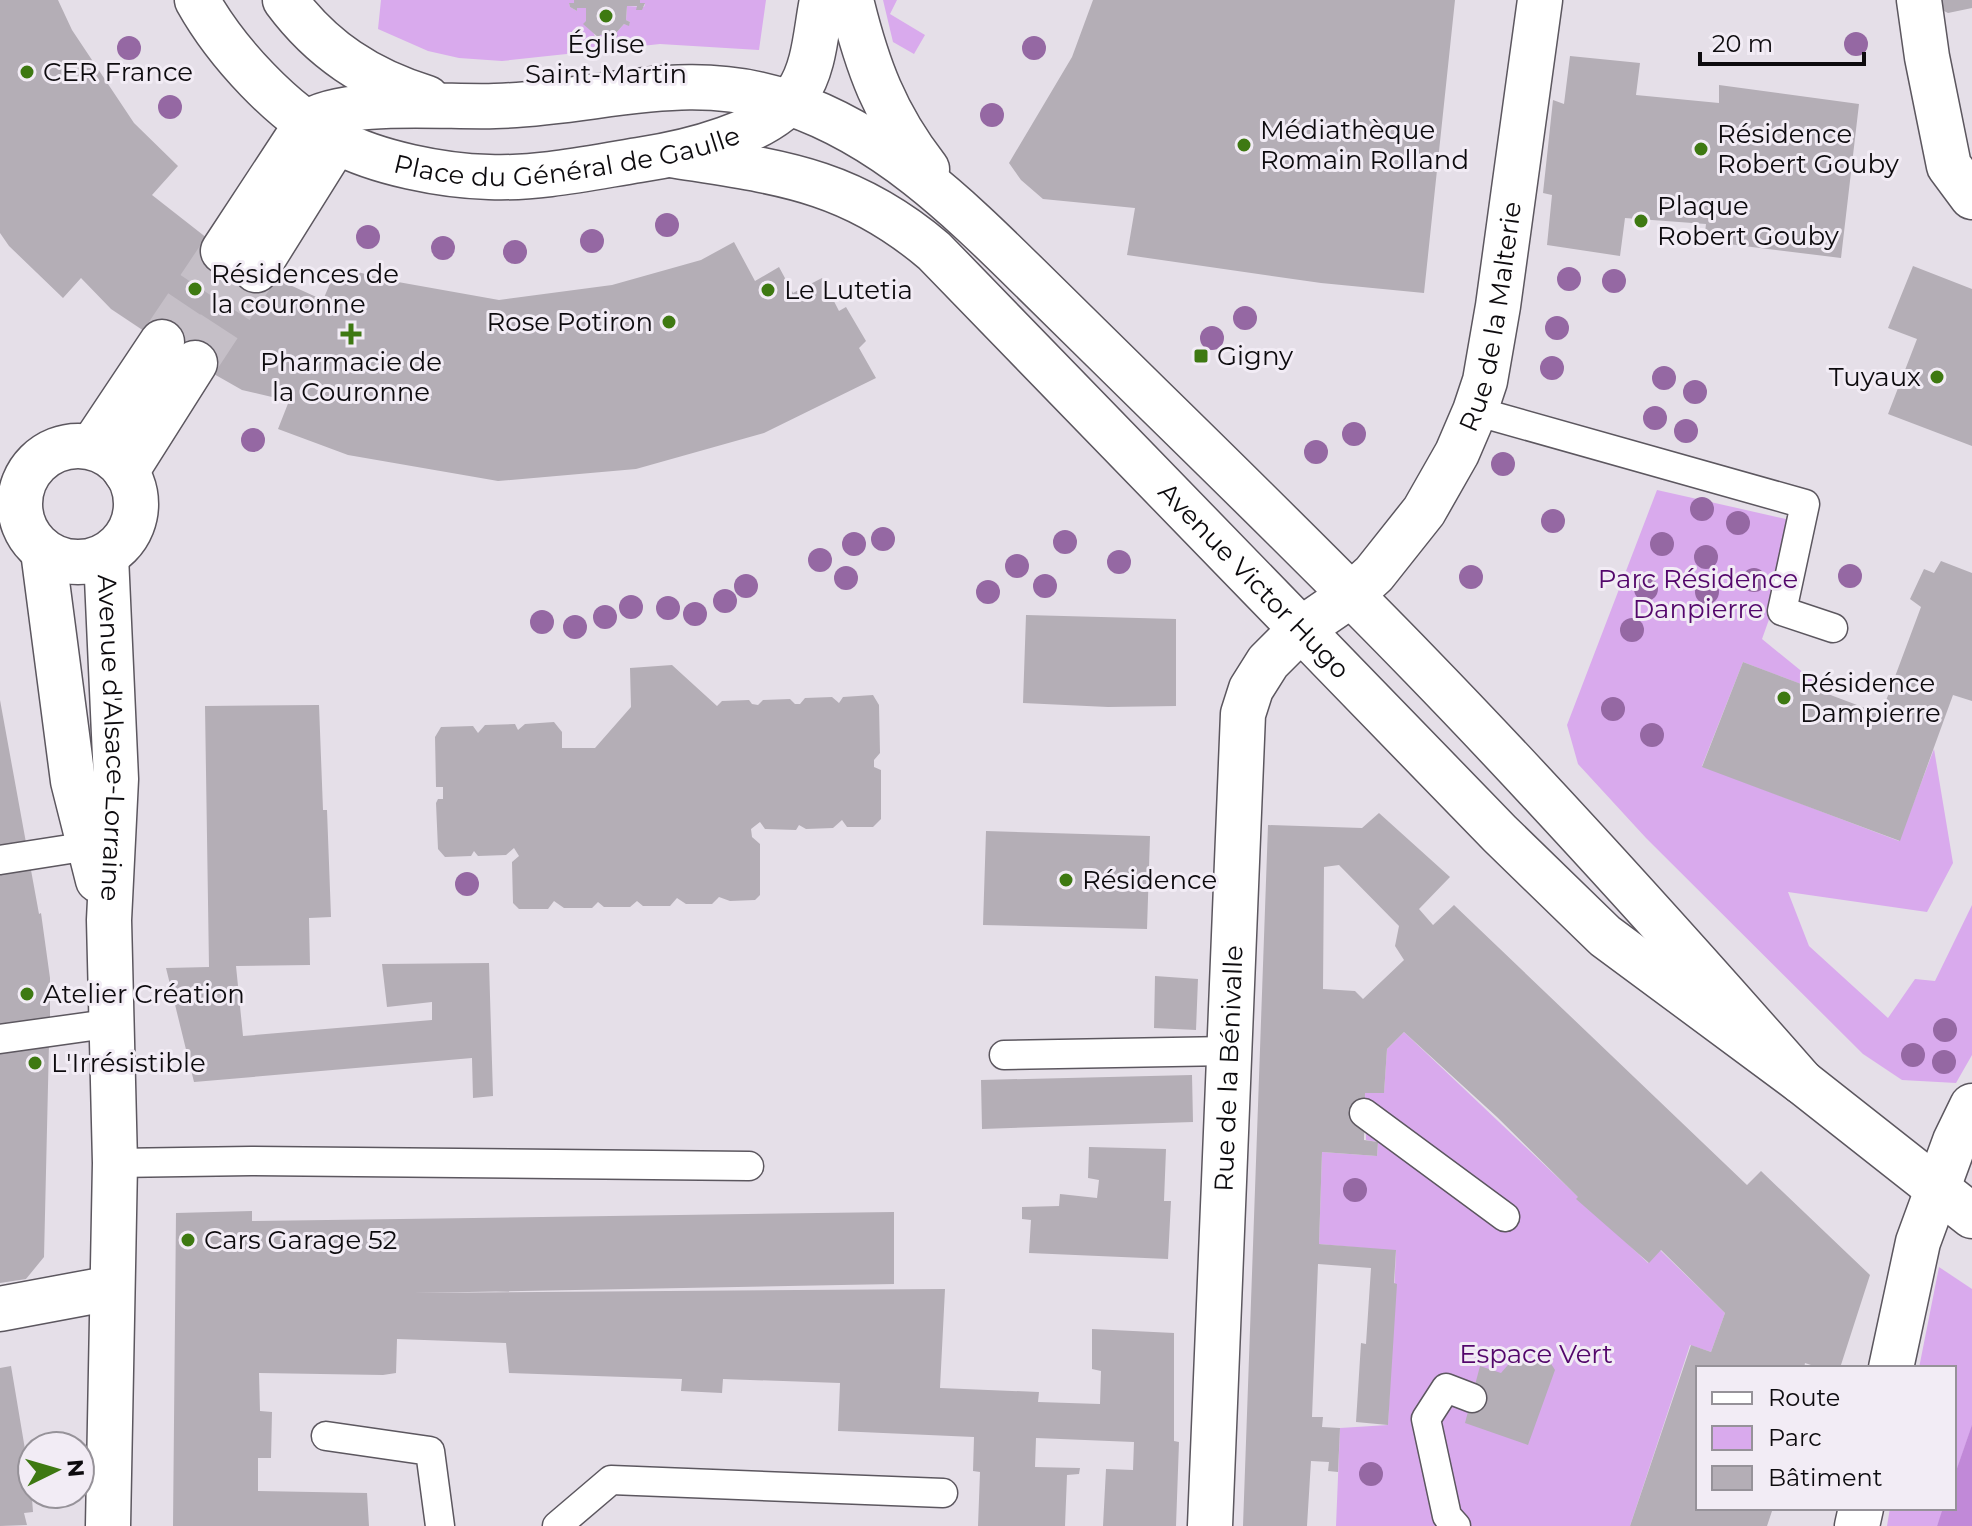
<svg xmlns="http://www.w3.org/2000/svg" width="1972" height="1526" viewBox="0 0 1972 1526" font-family="Montserrat,sans-serif">
  <style>
    .green { fill: #d9aaed }
    .water { fill: #c189d8 }
    .building { fill: #b4aeb6; fill-rule: evenodd }
    .lines { fill: none; stroke-linecap: round; stroke-linejoin: round }
    .secondary-tunnel { stroke: #c5bfc7; stroke-width: 44; stroke-dasharray: 44 22; stroke-linecap: butt }
    .lane-casing { stroke: #5c575f; stroke-width: 31 }
    .street-casing { stroke: #5c575f; stroke-width: 47 }
    .secondary-casing { stroke: #5c575f; stroke-width: 47 }
    .lane { stroke: #fff; stroke-width: 28 }
    .street { stroke: #fff; stroke-width: 44 }
    .secondary { stroke: #fff; stroke-width: 44 }
    .tree { fill: #9568a3 }
    .poi-dot { fill: #3e7912; stroke: #f2ecf5; stroke-width: 3 }
    .labels { text-anchor: middle; dominant-baseline: central; stroke-width: 6; stroke-linejoin: round; paint-order: stroke }
    .poi-label { font-size: 26px; fill: #0d0b0e; stroke: #f2ecf5; text-anchor: start }
    .street-label { font-size: 26px; fill: #0d0b0e; stroke: #f2ecf5 }
    .park-label { font-size: 26px; fill: #53066b; stroke: #f2ecf5 }
  </style>
  <rect width="100%" height="100%" fill="#e5dfe8"/>
  <path class="green" d="M381 0H574V3H569L570 7 577 11V8H586L595 37 599 38 600 35 611 34 614 38 617 36 616 33 624 24 629 25 630 22 626 20 627 6 644 7 645 4 640 3V0H766L759 50 660 44 502 61 459 58 428 51 378 29Z
    M883 0H897L890 14 925 35 914 54 893 42Z
    M1657 490 1795 521 1776 600 1762 639 1832 696 1743 662 1702 766 1899 841 1934 749 1953 863 1927 912 1788 892 1809 946 1888 1018 1915 979 1935 981 1972 905V1055L1956 1083 1902 1080 1863 1054 1646 838 1578 764 1567 725Z
    M1404 1032 1648 1263 1660 1250 1725 1313 1711 1352 1690 1345 1630 1526H1336L1340 1428 1388 1425 1396 1251 1319 1244 1322 1152 1377 1156 1378 1142 1366 1140 1365 1093 1384 1092 1387 1049Z
    M1939 1267 1972 1289V1426L1954 1478V1368H1919Z
    M1890 1508H1944L1937 1526H1887Z"/>
  <path class="water" d="M1972 1425V1526H1937L1943 1508H1954V1477Z"/>
  <path class="building" d="M0 0H58L72 30 134 123 178 166 152 195 235 260 323 300 337 267 398 282 499 300 612 285 701 260 734 242 755 281 779 267 793 293 822 278 839 311 846 307 866 341 859 348 876 378 764 433 636 469 498 481 348 455 278 429 289 401 242 390 177 353 111 309 81 278 63 298 9 246 0 233Z
    M574 0H640V3H645L642 10H636L637 6H627L626 20 630 22 629 26 624 24 616 33 618 36 613 38 611 34 600 35 599 38 583 24 586 21V8H577V11L570 7 569 3H574Z
    M1093 0H1455L1424 293 1321 283 1127 255 1135 208 1043 199 1021 180 1009 163 1072 57Z
    M1939 0H1972V8L1948 13 1940 9Z
    M1570 56 1640 63 1636 95 1719 103V85L1859 104 1841 258 1704 241 1706 224 1625 218 1620 256 1547 245 1552 195 1543 193 1553 100 1564 104Z
    M1913 266 1972 289V446L1888 414 1917 339 1888 328Z
    M1941 561 1972 573V701L1953 695 1900 841 1702 767 1743 662 1881 714 1921 607 1910 599 1924 569 1934 573Z
    M1026 615 1176 619V706L1108 707 1023 703Z
    M672 665 717 706 722 701 749 700 752 704 758 705 763 700 790 699 795 704H800L805 698 832 697 839 703 843 697 873 695 879 705 880 753 874 760V767L881 770V819L873 827H847L842 820 833 828 806 829 799 825 796 830 765 829 760 822 751 829 752 837 760 844V895L755 900 730 901 719 897 712 904H686L677 898 670 906H643L637 901 630 907H604L598 902 592 908H564L554 901 548 909H519L513 903 512 862 519 856 514 848 506 855 478 856 474 851 471 856 445 857 438 849 436 803 438 799H443V787H436L435 737 441 727 473 726 478 733 485 725 515 724 518 730 525 724 554 722 562 732V748H595L631 707 630 668Z
    M0 700 39 914 41 913 50 978V1020L0 1026Z
    M319 705 323 810H327L331 917 309 918 310 965 236 966 243 1036 432 1020V1002L387 1007 382 964 489 963 493 1096 473 1098 472 1058 194 1082 166 968 209 967 205 706Z
    M1379 813 1450 877 1419 909 1433 925 1454 905 1747 1185 1761 1171 1870 1275 1840 1368H1820L1805 1363 1804 1368H1698V1508H1773L1767 1526H1630L1691 1345 1711 1352 1725 1313 1661 1250 1649 1263 1576 1199 1578 1197 1497 1117 1404 1032 1387 1049 1384 1093H1365L1364 1140 1378 1142 1377 1156 1322 1152 1319 1244 1396 1250 1394 1283 1397 1284 1388 1425 1356 1422 1361 1343 1366 1344 1371 1268 1318 1264 1312 1417H1323L1322 1427 1340 1428 1338 1472 1328 1471 1329 1462 1311 1461 1307 1526H1243L1268 825 1362 828ZM1339 865 1399 926 1395 946 1404 960 1363 999 1355 991 1323 989 1324 867Z
    M986 831 1150 836 1147 929 983 925Z
    M1155 976 1198 979 1196 1030 1154 1028Z
    M49 1043 44 1257 26 1279 0 1283V1051Z
    M1192 1075 1193 1122 982 1129 981 1080Z
    M1089 1147 1166 1149 1164 1201H1171L1168 1259 1029 1253 1031 1220 1022 1219V1207L1059 1206 1060 1194 1097 1198 1099 1180 1088 1178Z
    M252 1211V1221L894 1212V1284L412 1293 945 1289 940 1388 1039 1392 1038 1402 1100 1404 1101 1371 1092 1369V1329L1174 1333V1441L1179 1442 1176 1526H1103L1106 1469 1133 1470 1134 1442 1036 1438 1035 1467 1080 1468 1079 1474 1067 1475 1065 1526H978L980 1472 973 1471 974 1437 838 1431 840 1383 723 1379 722 1393 681 1391 682 1379 509 1373 506 1343 397 1339 396 1373 383 1375 259 1373 260 1411 272 1412 271 1458H258V1491L367 1493 369 1526H173L176 1213Z
    M1519 1352 1524 1361 1535 1357 1548 1359 1555 1370 1528 1445 1465 1423 1480 1366 1501 1373Z
    M11 1366 31 1485 33 1512 24 1513 27 1525 0 1526V1368Z"/>
  <g class="lines">
    <path class="secondary-tunnel" d="M162 342 223 251
      M195 363 256 270"/>
    <g class="lane-casing">
      <path id="lane" d="M1475 411 1805 504 1782 611 1833 628
        M0 860 89 846
        M0 1039 114 1023
        M1004 1055 1229 1051
        M1364 1113 1505 1217
        M115 1163 251 1161 749 1166
        M326 1436 430 1451 440 1526
        M557 1526 611 1480 943 1493
        M1456 1526 1447 1516 1426 1419 1446 1388 1472 1398"/>
    </g>
    <g class="street-casing">
      <g id="street">
        <path d="M1919 0 1927 57 1949 166 1972 197"/>
        <path d="M0 1309 112 1288"/>
        <path d="M1891 1368 1918 1242 1955 1141 1972 1106"/>
        <path id="s1" d="M1210 1526 1243 714 1251 689 1268 662 1300 630 1351 595 1374 574 1424 511 1457 453 1475 411 1485 381 1498 306 1540 0"/>
        <path d="M1857 1526 1861 1508"/>
      </g>
    </g>
    <g class="secondary-casing">
      <g id="secondary">
        <path id="s2" d="M197 0C226 52 283 114 336 141 377 163 443 176 489 177 539 179 589 168 639 160 685 153 769 134 797 93 815 68 816 29 822 0"/>
        <path d="M285 0C322 50 368 80 427 98"/>
        <path d="M851 0C867 66 885 115 927 169"/>
        <path id="s3" d="M671 155C777 172 848 178 934 251L1500 834 1605 936 1802 1082 1972 1216"/>
        <path d="M223 251 307 123C343 97 449 108 495 106 598 104 686 67 789 103 884 135 957 206 1027 275 1068 315 1109 356 1150 396 1241 485 1332 574 1421 666 1552 801 1678 941 1802 1082"/>
        <path d="M256 270 336 142"/>
        <circle cx="78" cy="504" r="58"/>
        <path d="M92 447 162 342"/>
        <path d="M126 472 195 363"/>
        <path d="M43 551 73 781 98 880"/>
        <path id="s4" d="M106 556 116 779 109 920 115 1163 108 1526"/>
      </g>
    </g>
    <use href="#lane" class="lane"/>
    <use href="#street" class="street"/>
    <use href="#secondary" class="secondary"/>
  </g>
  <g class="tree">
    <circle cx="1856" cy="44" r="12"/>
    <circle cx="129" cy="48" r="12"/>
    <circle cx="1034" cy="48" r="12"/>
    <circle cx="170" cy="107" r="12"/>
    <circle cx="992" cy="115" r="12"/>
    <circle cx="667" cy="225" r="12"/>
    <circle cx="368" cy="237" r="12"/>
    <circle cx="592" cy="241" r="12"/>
    <circle cx="443" cy="248" r="12"/>
    <circle cx="515" cy="252" r="12"/>
    <circle cx="1569" cy="279" r="12"/>
    <circle cx="1614" cy="281" r="12"/>
    <circle cx="1245" cy="318" r="12"/>
    <circle cx="1557" cy="328" r="12"/>
    <circle cx="1212" cy="338" r="12"/>
    <circle cx="1552" cy="368" r="12"/>
    <circle cx="1664" cy="378" r="12"/>
    <circle cx="1695" cy="392" r="12"/>
    <circle cx="1655" cy="418" r="12"/>
    <circle cx="1686" cy="431" r="12"/>
    <circle cx="1354" cy="434" r="12"/>
    <circle cx="253" cy="440" r="12"/>
    <circle cx="1316" cy="452" r="12"/>
    <circle cx="1503" cy="464" r="12"/>
    <circle cx="1702" cy="509" r="12"/>
    <circle cx="1553" cy="521" r="12"/>
    <circle cx="1738" cy="523" r="12"/>
    <circle cx="883" cy="539" r="12"/>
    <circle cx="1065" cy="542" r="12"/>
    <circle cx="854" cy="544" r="12"/>
    <circle cx="1662" cy="544" r="12"/>
    <circle cx="1706" cy="557" r="12"/>
    <circle cx="820" cy="560" r="12"/>
    <circle cx="1119" cy="562" r="12"/>
    <circle cx="1017" cy="566" r="12"/>
    <circle cx="1850" cy="576" r="12"/>
    <circle cx="1471" cy="577" r="12"/>
    <circle cx="846" cy="578" r="12"/>
    <circle cx="1754" cy="580" r="12"/>
    <circle cx="746" cy="586" r="12"/>
    <circle cx="1045" cy="586" r="12"/>
    <circle cx="1646" cy="589" r="12"/>
    <circle cx="988" cy="592" r="12"/>
    <circle cx="1707" cy="592" r="12"/>
    <circle cx="725" cy="601" r="12"/>
    <circle cx="631" cy="607" r="12"/>
    <circle cx="668" cy="608" r="12"/>
    <circle cx="695" cy="614" r="12"/>
    <circle cx="605" cy="617" r="12"/>
    <circle cx="542" cy="622" r="12"/>
    <circle cx="575" cy="627" r="12"/>
    <circle cx="1632" cy="630" r="12"/>
    <circle cx="1613" cy="709" r="12"/>
    <circle cx="1652" cy="735" r="12"/>
    <circle cx="467" cy="884" r="12"/>
    <circle cx="1945" cy="1030" r="12"/>
    <circle cx="1913" cy="1055" r="12"/>
    <circle cx="1944" cy="1062" r="12"/>
    <circle cx="1355" cy="1190" r="12"/>
    <circle cx="1371" cy="1474" r="12"/>
  </g>
  <g class="poi-dot">
    <circle cx="606" cy="16" r="8"/>
    <circle cx="27" cy="72" r="8"/>
    <circle cx="1244" cy="145" r="8"/>
    <circle cx="1701" cy="149" r="8"/>
    <circle cx="1641" cy="221" r="8"/>
    <circle cx="195" cy="289" r="8"/>
    <circle cx="768" cy="290" r="8"/>
    <circle cx="669" cy="322" r="8"/>
    <path d="M347 322h8v8h8v8h-8v8h-8v-8h-8v-8h8z"/>
    <rect x="1193" y="348" width="16" height="16" rx="4"/>
    <circle cx="1937" cy="377" r="8"/>
    <circle cx="1784" cy="698" r="8"/>
    <circle cx="1066" cy="880" r="8"/>
    <circle cx="27" cy="994" r="8"/>
    <circle cx="35" cy="1063" r="8"/>
    <circle cx="188" cy="1240" r="8"/>
  </g>
  <g class="labels">
    <g class="poi-label">
      <text x="606" y="44" text-anchor="middle">Église<tspan x="606" dy="30">Saint-Martin</tspan></text>
      <text x="43" y="72">CER France</text>
      <text x="1260" y="130">Médiathèque<tspan x="1260" dy="30">Romain Rolland</tspan></text>
      <text x="1717" y="134">Résidence<tspan x="1717" dy="30">Robert Gouby</tspan></text>
      <text x="1657" y="206">Plaque<tspan x="1657" dy="30">Robert Gouby</tspan></text>
      <text x="211" y="274">Résidences de<tspan x="211" dy="30">la couronne</tspan></text>
      <text x="784" y="290">Le Lutetia</text>
      <text x="653" y="322" text-anchor="end">Rose Potiron</text>
      <text x="1217" y="356">Gigny</text>
      <text x="351" y="362" text-anchor="middle">Pharmacie de<tspan x="351" dy="30">la Couronne</tspan></text>
      <text x="1921" y="377" text-anchor="end">Tuyaux</text>
      <text x="1800" y="683">Résidence<tspan x="1800" dy="30">Dampierre</tspan></text>
      <text x="1082" y="880">Résidence</text>
      <text x="43" y="994">Atelier Création</text>
      <text x="51" y="1063">L'Irrésistible</text>
      <text x="204" y="1240">Cars Garage 52</text>
    </g>
    <g class="street-label">
      <text stroke="none"><textPath href="#s2" startOffset="438">Place du Général de Gaulle</textPath></text>
      <text stroke="none"><textPath href="#s1" startOffset="1298">Rue de la Malterie</textPath></text>
      <text stroke="none"><textPath href="#s3" startOffset="744">Avenue Victor Hugo</textPath></text>
      <text stroke="none"><textPath href="#s4" startOffset="182">Avenue d'Alsace-Lorraine</textPath></text>
      <text stroke="none"><textPath href="#s1" startOffset="458">Rue de la Bénivalle</textPath></text>
    </g>
    <g class="park-label">
      <text x="1698" y="579">Parc Résidence<tspan x="1698" dy="30">Danpierre</tspan></text>
      <text x="1536" y="1354">Espace Vert</text>
    </g>
  </g>
  <rect x="1696" y="1366" width="260" height="144" fill="#f2ecf5" stroke="#969299" stroke-width="2"/>
  <rect x="1712" y="1392" width="40" height="12" fill="#ffffff" stroke="#969299" stroke-width="2"/>
  <text x="1768" y="1406" font-size="24" fill="#0d0b0e">Route</text>
  <rect x="1712" y="1426" width="40" height="24" fill="#d9aaed" stroke="#969299" stroke-width="2"/>
  <text x="1768" y="1446" font-size="24" fill="#0d0b0e">Parc</text>
  <rect x="1712" y="1466" width="40" height="24" fill="#b4aeb6" stroke="#969299" stroke-width="2"/>
  <text x="1768" y="1486" font-size="24" fill="#0d0b0e">Bâtiment</text>
  <g transform="translate(56 1470) rotate(85)"><circle r="38" fill="#f2ecf5" stroke="#969299" stroke-width="2"/>
  <path d="M0-6L14 30L0 20L-14 30Z" fill="#3e7912"/>
  <text y="-12" font-size="22" font-weight="bold" text-anchor="middle" fill="#0d0b0e">N</text>
  </g>
  <path d="M1700 52v12h164v-12" fill="none" stroke="#0d0b0e" stroke-width="4"/>
  <text x="1712" y="52" font-size="24" fill="#0d0b0e" stroke="#f2ecf5" stroke-width="6" paint-order="stroke">20 m</text>
</svg>
